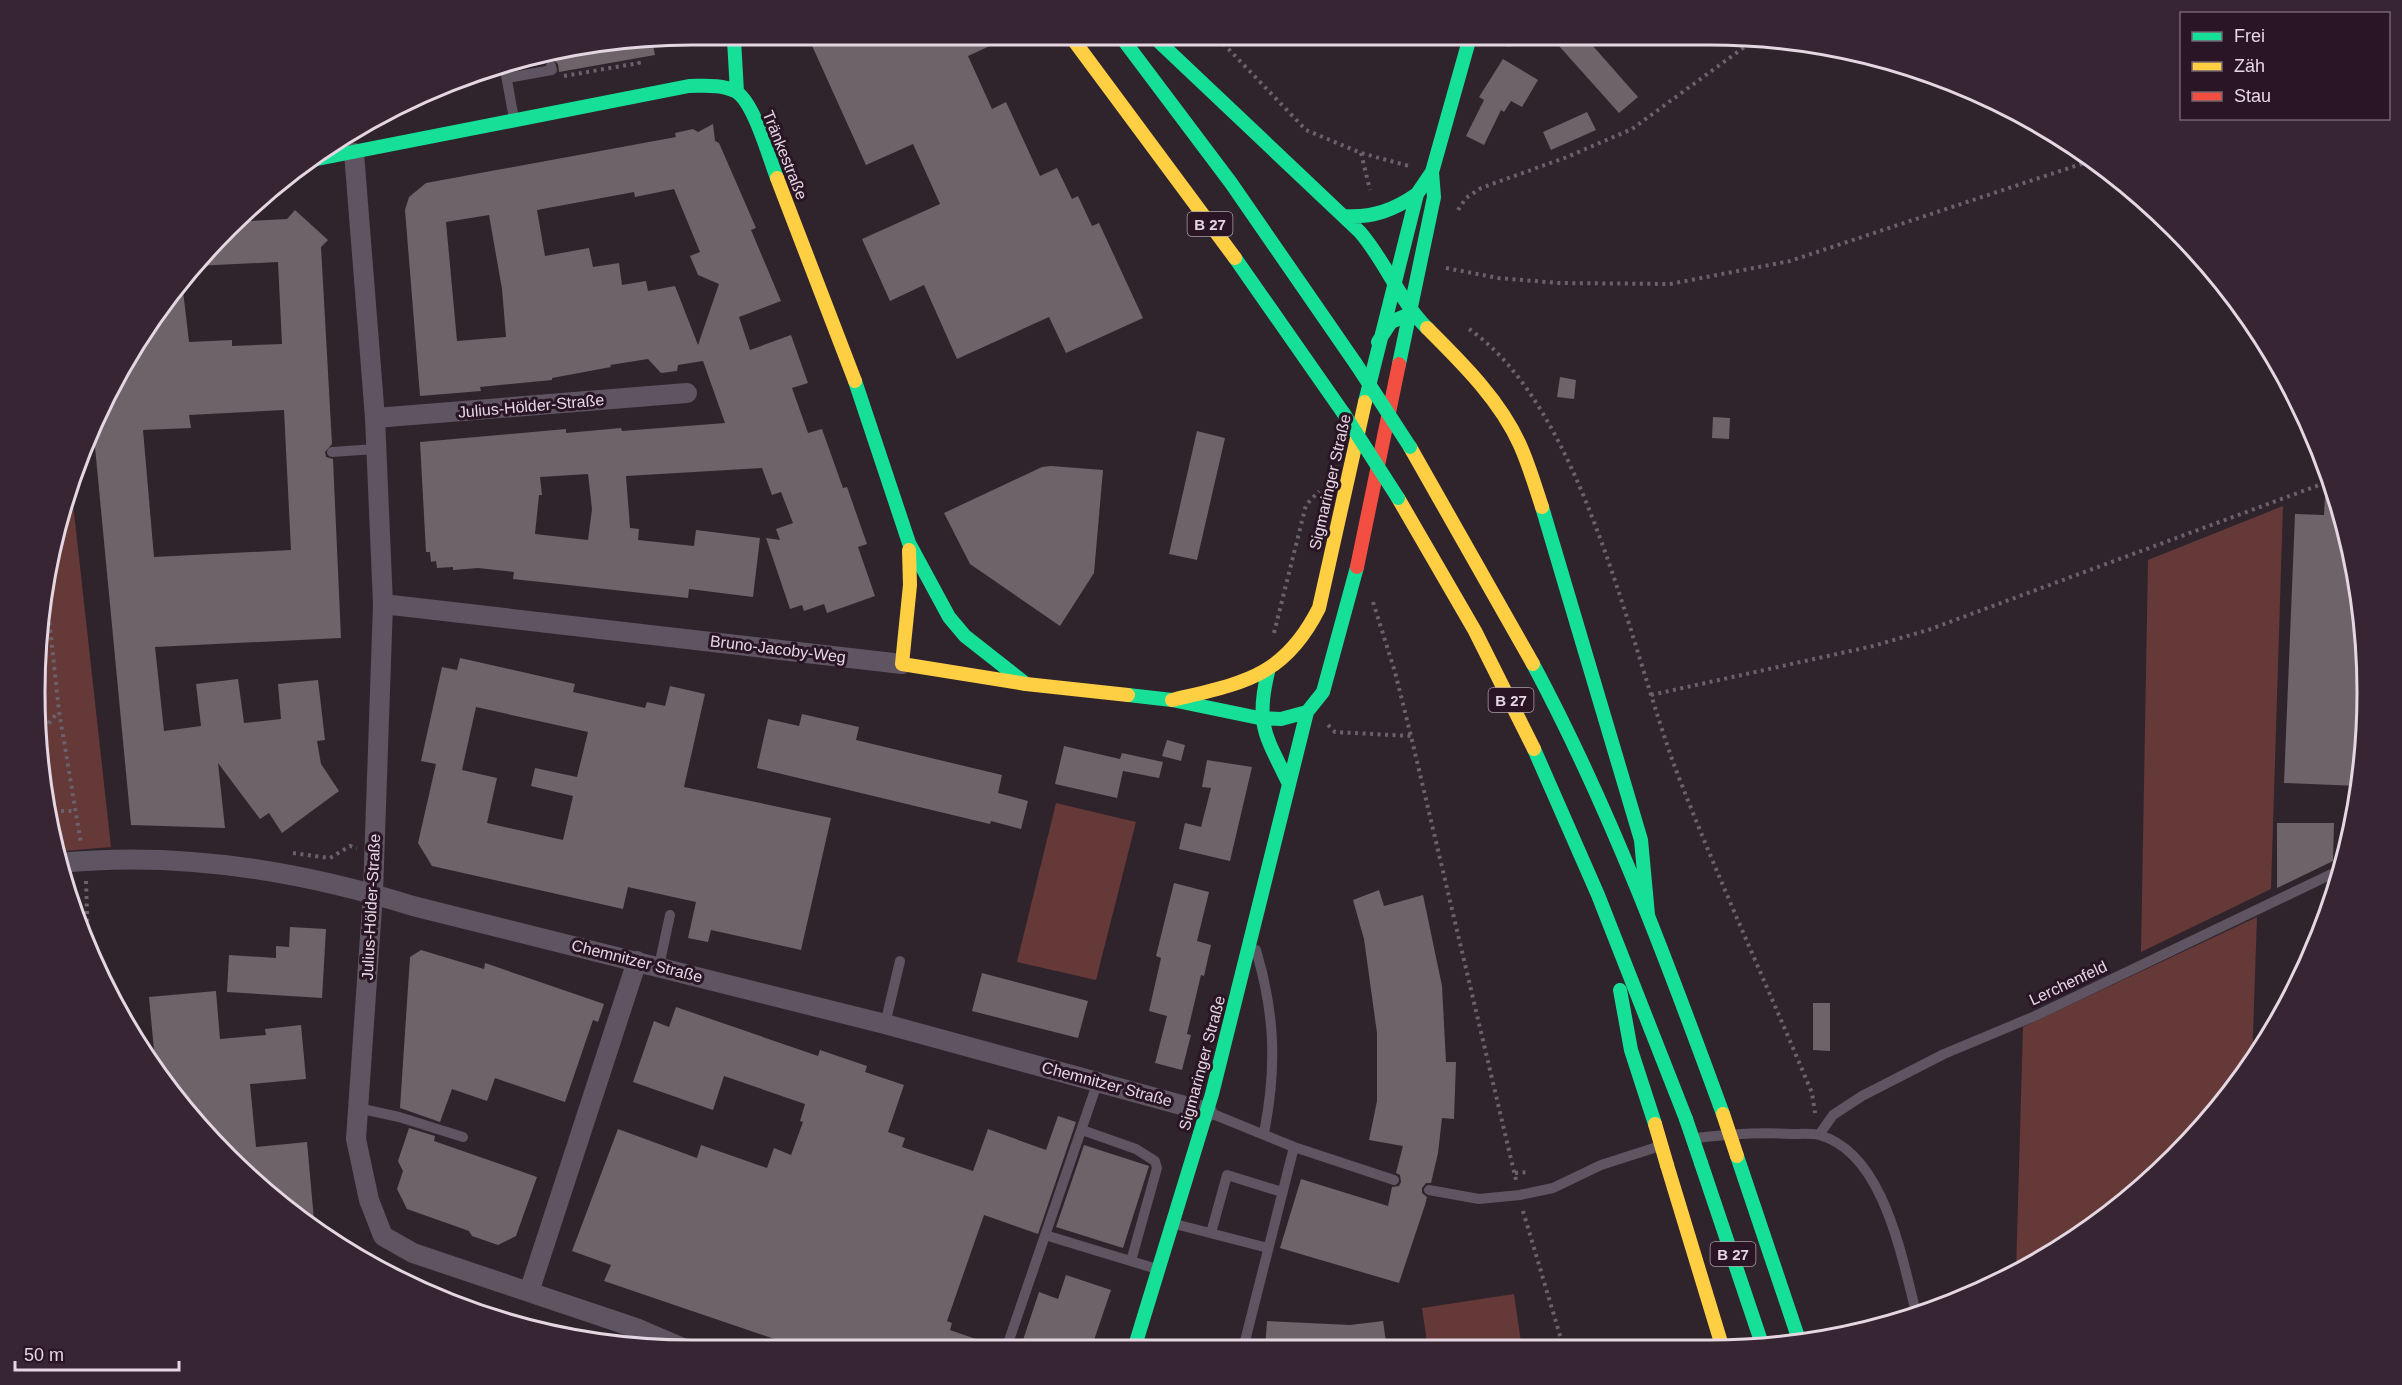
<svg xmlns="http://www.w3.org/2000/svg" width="2402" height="1385" viewBox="0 0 2402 1385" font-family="Arial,sans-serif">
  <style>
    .green { fill: #643938 }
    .building { fill: #6e6368; fill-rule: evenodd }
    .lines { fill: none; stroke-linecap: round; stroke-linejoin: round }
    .path { stroke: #6a616c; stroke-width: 4; stroke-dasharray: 3 4.5; stroke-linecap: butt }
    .lane { stroke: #5e5462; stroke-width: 10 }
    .street { stroke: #5e5462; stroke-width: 20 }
    .fast { stroke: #16e098; stroke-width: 14 }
    .slow { stroke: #ffcf43; stroke-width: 14 }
    .jam { stroke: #f24e42; stroke-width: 14 }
    .fast-bridge { stroke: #16e098; stroke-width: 14 }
    .slow-bridge { stroke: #ffcf43; stroke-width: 14 }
    .labels { text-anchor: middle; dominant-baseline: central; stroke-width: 6; stroke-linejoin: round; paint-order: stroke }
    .shield { fill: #291524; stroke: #ad9da8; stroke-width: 1.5 }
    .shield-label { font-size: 15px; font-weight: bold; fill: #e5d7e1 }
    .street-label { font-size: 16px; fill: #e5d7e1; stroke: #291524 }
    .rim { fill: none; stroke: #e5d7e1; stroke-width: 3 }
  </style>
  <rect width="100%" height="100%" fill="#2f242c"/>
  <path class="green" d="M71 485 111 847 64 851 54 846 47 821 35 693 57 522Z
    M2283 506 2271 889 2141 952 2148 560Z
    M1056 803 1136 822 1096 980 1017 962Z
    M2257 917 2252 1063 2175 1158 2039 1262 2016 1273 2023 1027Z
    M1514 1294 1522 1349H1428L1422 1308Z"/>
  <path class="building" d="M1551 37H1585L1638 97 1619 113Z
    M809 39H1005L968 56 992 109 1006 102 1040 176 1057 168 1072 199 1078 196 1092 226 1099 223 1143 318 1066 353 1049 317 957 359 924 285 890 301 862 239 940 204 913 144 866 165Z
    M606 40H652L655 55 559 72 558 64 552 59 544 64 523 67 522 60Z
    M1503 59 1538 80 1522 107 1511 101 1504 112 1501 110 1484 145 1466 136 1484 100 1479 97Z
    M1587 112 1596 130 1551 150 1543 132Z
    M713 124 715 141 719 143 756 228 751 230 781 301 739 317 750 350 791 335 808 383 792 388 808 433 822 429 843 488 847 487 867 544 858 547 875 596 827 613 824 604 804 611 802 605 790 609 766 538 780 540 776 529 793 523 781 492 772 495 762 468 626 476 630 528 639 529 638 540 694 546 696 530 760 538 753 597 689 589 688 598 513 579 514 572 478 568 453 570V567L437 568 436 561 431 562 430 552H426L420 442 566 429V433L621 428 622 431 725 423 703 361 678 365 677 371 661 373 648 359 610 365 611 367 552 378V380L480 387 481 391 420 396 405 210 409 197 426 183 676 137 675 133 693 129 698 132ZM674 189 700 252 690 256 698 275 719 284 698 345 675 286 648 291 646 281 622 285 619 263 593 267 589 248 545 256 537 210 634 192 635 197ZM489 215 502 289 506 337 457 341 446 222ZM588 474 592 509 588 540 535 534 539 495H542L540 477Z
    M295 210 328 240 321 247 332 444 325 452 326 457 333 459 341 638 155 647 164 731 201 726 196 684 238 679 244 723 281 719 278 684 318 680 325 740 317 741 321 764 339 791 282 833 269 813 260 819 218 763 225 828 131 825 93 426 102 402 146 327 182 282 189 342 232 340V346L282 344 278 262 195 266 233 222 287 219ZM284 410 291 550 154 557 143 430 191 428 189 415Z
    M1560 377 1576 380 1574 399 1557 397Z
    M1713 417 1730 418 1729 439 1712 438Z
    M1197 431 1225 438 1197 560 1169 554Z
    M1051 466 1103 470 1094 573 1060 626 970 564 944 513 1042 467Z
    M2326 477H2328L2355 564 2367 692 2358 786 2284 783 2295 514 2324 515Z
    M460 658 575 684 573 692 645 708 647 702 665 706 670 686 705 694 684 787 831 818 801 950 711 930 708 942 688 938 696 902 628 887 623 909 432 866 418 843 436 764 421 761 442 667 457 670ZM476 707 588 732 577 777 535 768 531 786 573 796 563 840 487 823 497 778 462 770Z
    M802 714 859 727 856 740 1002 775 998 793 1028 801 1021 829 991 821 990 824 757 768 768 719 799 726Z
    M1167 740 1185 745 1181 761 1162 756Z
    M1064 746 1120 759 1122 753 1163 762 1159 778 1123 771 1117 798 1055 784Z
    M1207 760 1252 767 1230 861 1179 849 1185 823 1201 827 1211 788 1202 787Z
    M2277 823H2334L2333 861 2277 888Z
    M1174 883 1209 892 1197 941 1211 945 1204 976 1201 975 1187 1034 1191 1035 1182 1070 1155 1063 1167 1016 1149 1011 1161 958 1156 956Z
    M1379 890 1384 906 1423 895 1442 986 1446 1062H1456L1454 1119 1442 1118 1438 1153 1431 1183H1426L1422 1188V1193L1427 1197 1425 1205 1399 1283 1280 1248 1301 1179 1388 1206 1392 1187 1399 1186 1401 1182 1400 1175 1396 1173 1403 1146 1369 1140 1377 1101V1033L1364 939 1353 900Z
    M290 927 326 929 322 998 227 992 229 955 276 958V946L289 947Z
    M421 950 484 969 485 963 604 1004 598 1022 593 1020 565 1102 495 1078 487 1101 452 1089 440 1122 400 1108 410 957Z
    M982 973 1088 1001 1078 1038 972 1011Z
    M216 991 220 1039 266 1035 265 1029 301 1025 306 1079 250 1084 256 1147 307 1142 315 1231 258 1187 171 1093 156 1071 149 997Z
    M1813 1003H1830V1051L1813 1050Z
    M676 1007 818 1056 820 1050 867 1066 865 1072 904 1085 888 1132 905 1138 902 1147 973 1171 988 1129 1046 1150 1058 1116 1076 1122 1038 1234 984 1215 947 1321 952 1323 950 1330 996 1346V1349H804L604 1281 611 1265 572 1251 618 1129 697 1158 701 1145 767 1168 774 1148 791 1155 803 1122 800 1121 805 1104 724 1076 713 1110 633 1082 654 1021 669 1027Z
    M409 1128 435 1136 434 1141 537 1177 516 1236 498 1245 472 1236 469 1231 407 1209 397 1189 403 1171 398 1161Z
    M1084 1145 1149 1166 1123 1248 1056 1227Z
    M1066 1275 1111 1290 1091 1349H1020L1039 1292 1058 1299Z
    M1267 1321 1350 1325 1383 1321 1387 1349H1265Z"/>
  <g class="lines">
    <path class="path" d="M1218 38 1306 130 1361 153 1409 166
      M564 76 639 63 637 58
      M1361 153 1370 190
      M1458 210 1466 198 1481 188 1567 157 1632 129 1758 37
      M1446 268 1498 278 1558 283 1670 284 1790 261 2093 160
      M1469 329C1583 408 1629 643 1676 770 1718 879 1767 985 1812 1093L1815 1113
      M47 600 59 711 81 844
      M1373 602 1395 672 1411 736 1516 1180
      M1274 633 1306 505 1319 491
      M1651 695 1873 646 1928 630 2330 481
      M1328 725 1335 732 1411 736
      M39 735 58 712
      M46 811H74
      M293 853 330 858 350 846 357 848
      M86 881 88 946
      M1515 1173 1528 1172
      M1523 1211 1564 1349"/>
    <path class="lane" d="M1497 37 1509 42
      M504 64 514 119
      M507 78 552 70 551 66
      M332 452 376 449
      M1256 950C1275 1014 1277 1067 1264 1133
      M659 966 670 915
      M885 1024 900 961
      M358 1108 399 1117 463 1137
      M1208 1112 1294 1147 1394 1180
      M1082 1130 1136 1149 1155 1161 1157 1168 1131 1261
      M1819 1135 1833 1115 1862 1096 1944 1054 2035 1016 2340 870
      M1696 1138C1728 1134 1759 1132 1792 1134 1800 1134 1811 1133 1819 1135 1885 1153 1902 1260 1917 1316
      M1429 1190 1479 1199 1520 1195 1553 1188 1601 1165 1657 1147
      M1175 1224 1268 1248
      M1211 1233 1227 1175 1282 1192
      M1045 1235 1157 1269
      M476 1313 497 1319
      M629 1345 636 1328
      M1006 1349 1098 1081
      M1243 1349 1294 1147"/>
    <path class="street" d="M354 153 375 418 383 604 373 893 356 1139 369 1200 383 1236 413 1253 636 1328 685 1349
      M375 418 687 393
      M383 604 902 664
      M59 863C179 851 298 870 413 906L885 1024 1207 1112
      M529 1292 637 961"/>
    <path class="fast" d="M1122 38 1231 183 1356 364
      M1155 38 1360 232C1386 262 1399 300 1427 328
      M734 40 737 92
      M307 161 689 86C704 86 721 84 735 91 754 101 769 158 777 178
      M1344 216C1373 218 1394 210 1417 194
      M1235 258 1344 414
      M1378 342 1391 322 1412 313
      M1399 364 1434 197 1432 172
      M855 381 909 543 949 617 965 636 1026 684
      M1365 402 1417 194 1432 172 1470 37
      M1542 507 1641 840 1648 915
      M1533 664C1610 808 1667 961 1723 1114
      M1268 672C1255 725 1266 736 1288 782
      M1128 695 1172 700 1259 718 1281 719 1307 712
      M1534 749 1598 895 1686 1119
      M1620 990 1631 1050 1655 1124
      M1737 1156 1799 1340
      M1701 1163 1763 1347
      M1134 1349 1212 1094 1307 712 1323 692 1357 567"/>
    <path class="slow" d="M1072 38 1235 258
      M777 178 855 381
      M1427 328C1461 362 1500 400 1520 445 1529 465 1535 486 1542 507
      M1410 447 1533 664
      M1398 498 1475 631 1534 749
      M909 550 910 585 902 664 1026 684 1128 695
      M1172 700C1242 683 1284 678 1319 608L1365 402
      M1667 1165 1723 1349"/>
    <path class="jam" d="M1357 567 1399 364"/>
    <path class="fast-bridge" d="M1356 364 1410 447
      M1344 414 1398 498
      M1686 1119 1701 1163"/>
    <path class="slow-bridge" d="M1723 1114 1737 1156
      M1655 1124 1667 1165"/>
  </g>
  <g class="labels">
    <g class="shield">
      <rect x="1187.5" y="212" width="45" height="24" rx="4.5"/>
      <rect x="1488.5" y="688" width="45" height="24" rx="4.5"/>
      <rect x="1710.5" y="1242" width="45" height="24" rx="4.5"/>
    </g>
    <g class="shield-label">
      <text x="1210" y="224">B 27</text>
      <text x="1511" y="700">B 27</text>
      <text x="1733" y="1254">B 27</text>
    </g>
    <g class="street-label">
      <text transform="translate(785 155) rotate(68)">Tränkestraße</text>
      <text transform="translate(531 406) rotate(-5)">Julius-Hölder-Straße</text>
      <text transform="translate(1330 482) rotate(-77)">Sigmaringer Straße</text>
      <text transform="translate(778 649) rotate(7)">Bruno-Jacoby-Weg</text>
      <text transform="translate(371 907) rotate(-87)">Julius-Hölder-Straße</text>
      <text transform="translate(637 961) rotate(14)">Chemnitzer Straße</text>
      <text transform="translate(2068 983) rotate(-25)">Lerchenfeld</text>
      <text transform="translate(1202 1063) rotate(-75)">Sigmaringer Straße</text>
      <text transform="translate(1107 1084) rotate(15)">Chemnitzer Straße</text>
    </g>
  </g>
  <path d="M0 0H2402V1385H0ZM692 45H1710A647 647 0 0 1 2357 692V693A647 647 0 0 1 1710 1340H692A647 647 0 0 1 45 693V692A647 647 0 0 1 692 45Z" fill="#382533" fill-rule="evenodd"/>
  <path class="rim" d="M692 45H1710A647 647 0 0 1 2357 692V693A647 647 0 0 1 1710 1340H692A647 647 0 0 1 45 693V692A647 647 0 0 1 692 45Z"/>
  <rect x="2180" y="12" width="210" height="108" fill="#291524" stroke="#746370" stroke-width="1.5"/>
  <rect x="2192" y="32" width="30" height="9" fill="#16e098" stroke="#746370" stroke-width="1.5"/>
  <text x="2234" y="42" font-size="18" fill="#e5d7e1">Frei</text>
  <rect x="2192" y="62" width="30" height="9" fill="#ffcf43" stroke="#746370" stroke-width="1.5"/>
  <text x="2234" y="72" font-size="18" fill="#e5d7e1">Zäh</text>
  <rect x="2192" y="92" width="30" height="9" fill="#f24e42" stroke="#746370" stroke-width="1.5"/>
  <text x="2234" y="102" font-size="18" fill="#e5d7e1">Stau</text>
  <path d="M15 1361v9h164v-9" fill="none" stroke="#e5d7e1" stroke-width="3"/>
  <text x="24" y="1361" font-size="18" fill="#e5d7e1" stroke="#291524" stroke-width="4.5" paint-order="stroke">50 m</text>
</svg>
